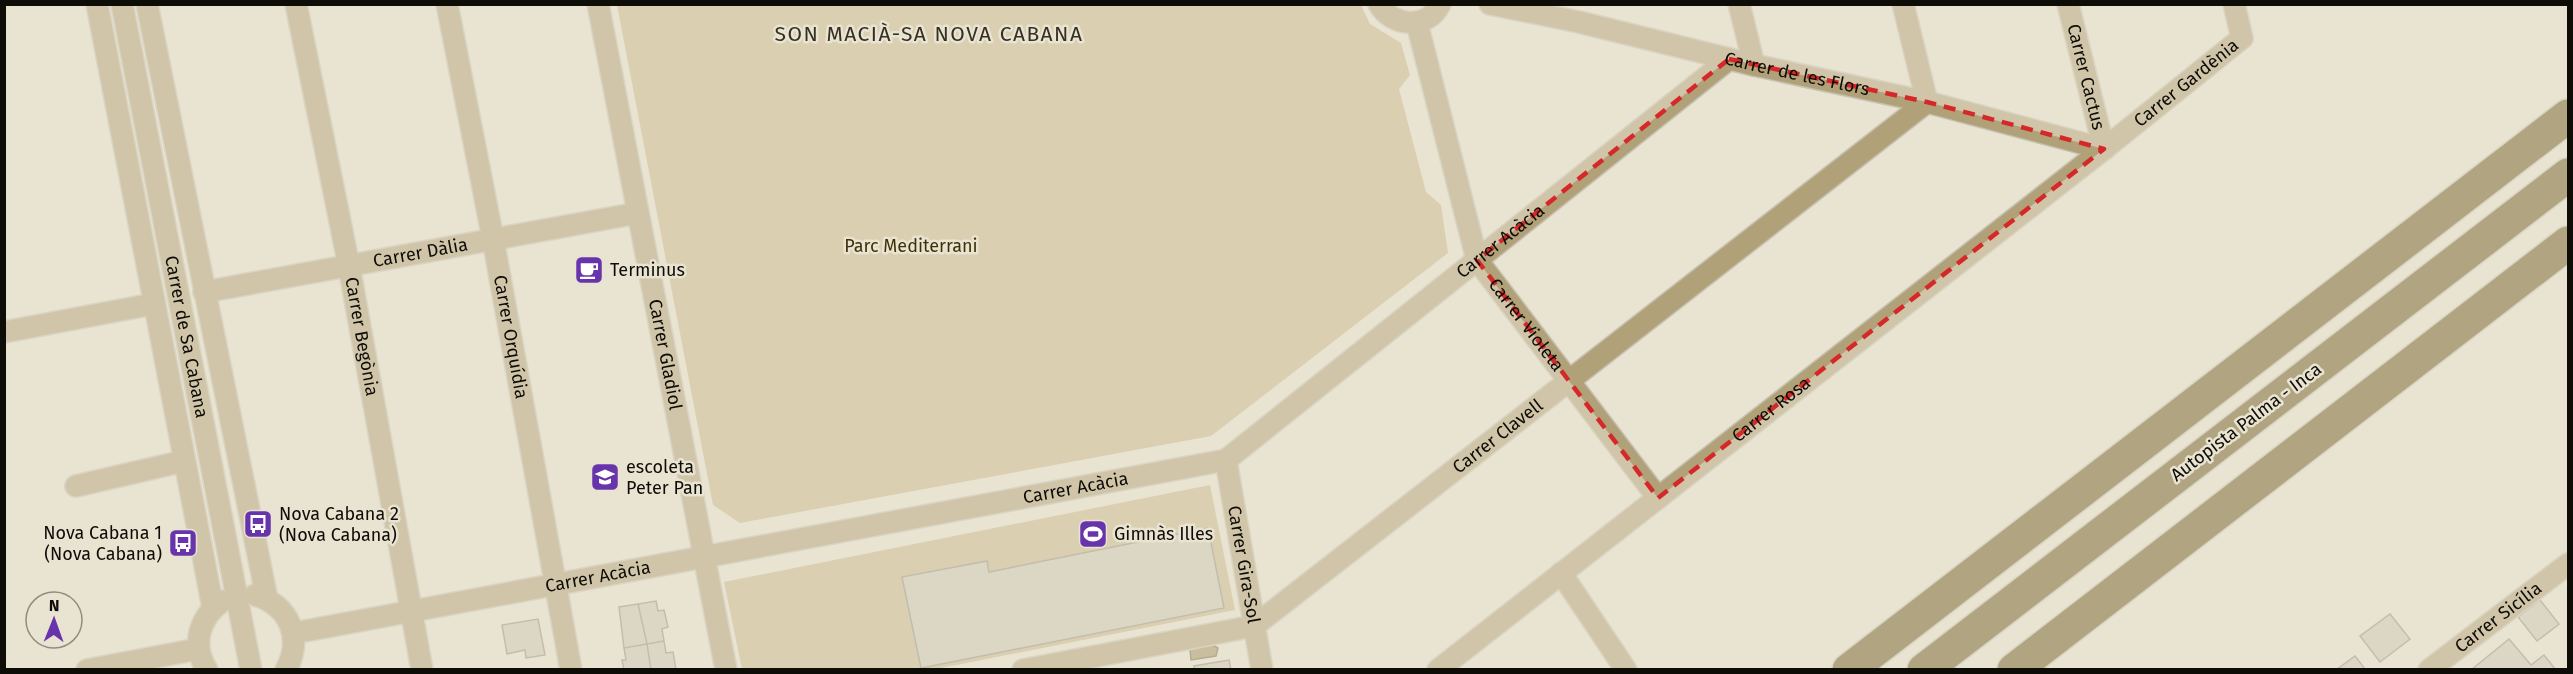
<svg xmlns="http://www.w3.org/2000/svg" width="2573" height="674" viewBox="0 0 2573 674" font-family="'Fira Sans',sans-serif">
  <style>
    .green { fill: #c7b589 }
    .water { fill: #a3905f; stroke: #766844; stroke-width: 1.5 }
    .building { fill: #cdc7b6; stroke: #958f7f; stroke-width: 1.5 }
    .lines { fill: none; stroke-linecap: round; stroke-linejoin: round }
    .street-casing { stroke: #c6c1b1; stroke-width: 24 }
    .highway-casing { stroke: #c6c1b1; stroke-width: 36 }
    .street { stroke: #b1a178; stroke-width: 21 }
    .highway { stroke: #6c581f; stroke-width: 33 }
    .marked { fill: none; stroke: #d62828; stroke-width: 4.5; stroke-dasharray: 12 8; stroke-linejoin: round }
    .labels { text-anchor: middle; dominant-baseline: central; stroke-width: 5; stroke-linejoin: round; paint-order: stroke }
    .street-label { font-size: 18px; fill: #0e0c06; stroke: #e9e3d2 }
    .park-label { font-size: 18px; fill: #3f3106; stroke: #e9e3d2 }
    .poi-label { font-size: 18px; fill: #0e0c06; stroke: #e9e3d2; text-anchor: start }
    .quarter-label { font-size: 21px; letter-spacing: 1.5px; fill: #353022; stroke: #e9e3d2 }
  </style>
  <rect width="100%" height="100%" fill="#e9e3d2"/>
  <path class="green" d="M617 5H1361L1370 24 1401 43 1410 75 1399 89 1426 192 1441 205 1448 253 1211 436 740 523 713 505Z
    M1210 485 1235 610 936 669H742L724 582Z"/>
  <path class="water" d="M1213 645 1218 648 1216 656 1191 660 1190 649Z"/>
  <path class="building" d="M1208 528 1224 608 921 668 902 577 987 561 989 572Z
    M2540 600 2559 624 2537 641 2518 617Z
    M656 601 658 611 664 610 668 627 662 629 664 641 647 644 638 604Z
    M638 604 647 644 624 648 619 607Z
    M2390 614 2410 639 2380 662 2360 636Z
    M538 619 545 655 526 658 525 650 507 654 502 625Z
    M2509 639 2531 665 2544 655 2556 670H2471Z
    M664 641 666 653 673 652 676 670H651L647 644Z
    M647 644 651 670H624L622 660H626L624 648Z
    M2355 656 2365 669 2336 670Z
    M1229 660 1231 670H1194V666Z"/>
  <g class="lines">
    <g class="street-casing">
      <g id="street">
        <path d="M97 4 213 608"/>
        <path id="s1" d="M122 4 251 670"/>
        <path d="M147 4 267 599"/>
        <path id="s2" d="M296 4 349 266 422 670"/>
        <path id="s3" d="M447 4 493 239 571 670"/>
        <path id="s4" d="M598 4 726 670"/>
        <path d="M1379 4C1392 27 1428 30 1440 4"/>
        <path id="s5" d="M1490 4 1579 22 1754 65 1927 102 2104 149"/>
        <path d="M1739 4 1754 65"/>
        <path id="s6" d="M2068 4 2104 149"/>
        <path id="s7" d="M1417 23 1477 260 1658 498"/>
        <path id="s8" d="M204 292 638 213"/>
        <path d="M4 332 153 304"/>
        <path id="s9" d="M1226 460 1262 670"/>
        <path d="M76 486 184 461"/>
        <path d="M1561 573 1626 670"/>
        <path d="M255 595C290 606 303 638 286 670"/>
        <path id="s10" d="M294 633 1226 460 1729 59"/>
        <path d="M87 670 198 649"/>
        <path d="M207 670C191 645 199 618 222 601"/>
        <path id="s11" d="M1023 670 1254 626 1927 102 1903 4"/>
        <path id="s12" d="M1438 670 2104 149 2242 38 2234 4"/>
        <path id="s13" d="M2429 670 2568 564"/>
      </g>
    </g>
    <g class="highway-casing">
      <path id="highway" d="M1849 670 2568 116
        M1924 670 2568 175
        M2014 670 2568 243"/>
    </g>
    <use href="#street" class="street"/>
    <use href="#highway" class="highway"/>
  </g>
  <path d="M0 0H2573V674H0ZM1729 59 1927 102 2104 149 1658 498 1477 260Z" fill="#e9e3d2" fill-opacity=".55" fill-rule="evenodd"/>
  <path class="marked" d="M1729 59 1927 102 2104 149 1658 498 1477 260Z"/>
  <defs>
    <g id="cafe-square" transform="scale(1.5)"><rect x="-9" y="-9" width="18" height="18" rx="4" fill="#6834ab" stroke="#e9e3d2"/><path d="M-5.5-4.5H6V0H3Q3 3.5 0 3.5H-2.5Q-5.5 3.5-5.5 0ZM3-3.2v2h1.7v-2ZM-6 4.5H4V6H-6Z" fill="#fff"/></g>
    <g id="school-square" transform="scale(1.5)"><rect x="-9" y="-9" width="18" height="18" rx="4" fill="#6834ab" stroke="#e9e3d2"/><path d="M0-5L7-2L0 1L-7-2ZM-4 1L0 2.5L4 1V4Q0 6-4 4Z" fill="#fff"/></g>
    <g id="bus-square" transform="scale(1.5)"><rect x="-9" y="-9" width="18" height="18" rx="4" fill="#6834ab" stroke="#e9e3d2"/><path d="M-5-6H5V4H4V6H2V4H-2V6H-4V4H-5ZM-3.5-4V0h7V-4ZM-3.5 1.2v1.5H-2V1.2ZM2 1.2v1.5H3.5V1.2Z" fill="#fff"/></g>
    <g id="stadium-square" transform="scale(1.5)"><rect x="-9" y="-9" width="18" height="18" rx="4" fill="#6834ab" stroke="#e9e3d2"/><path d="M0-5a6.5 5 0 1 0 0 10a6.5 5 0 1 0 0-10ZM-3.5-1.8h7v3.6h-7Z" fill="#fff"/></g>
  </defs>
  <g fill-rule="evenodd">
    <use href="#cafe-square" x="589" y="270"/>
    <use href="#school-square" x="605" y="477"/>
    <use href="#bus-square" x="258" y="524"/>
    <use href="#stadium-square" x="1093" y="534"/>
    <use href="#bus-square" x="183" y="543"/>
  </g>
  <g class="labels">
    <g class="street-label">
      <text stroke="none"><textPath href="#s5" startOffset="315">Carrer de les Flors</textPath></text>
      <text stroke="none"><textPath href="#s6" startOffset="75">Carrer Cactus</textPath></text>
      <text stroke="none"><textPath href="#s12" startOffset="951">Carrer Gardènia</textPath></text>
      <text stroke="none"><textPath href="#s10" startOffset="1299">Carrer Acàcia</textPath></text>
      <text stroke="none"><textPath href="#s8" startOffset="220">Carrer Dàlia</textPath></text>
      <text stroke="none"><textPath href="#s7" startOffset="326">Carrer Violeta</textPath></text>
      <text stroke="none"><textPath href="#s1" startOffset="339">Carrer de Sa Cabana</textPath></text>
      <text stroke="none"><textPath href="#s2" startOffset="339">Carrer Begònia</textPath></text>
      <text stroke="none"><textPath href="#s3" startOffset="339">Carrer Orquídia</textPath></text>
      <text stroke="none"><textPath href="#s4" startOffset="357">Carrer Gladiol</textPath></text>
      <text stroke="none"><textPath href="#s12" startOffset="423">Carrer Rosa</textPath></text>
      <text transform="translate(2246 422) rotate(-37)">Autopista Palma - Inca</text>
      <text stroke="none"><textPath href="#s11" startOffset="544">Carrer Clavell</textPath></text>
      <text stroke="none"><textPath href="#s10" startOffset="795">Carrer Acàcia</textPath></text>
      <text stroke="none"><textPath href="#s9" startOffset="106">Carrer Gira-Sol</textPath></text>
      <text stroke="none"><textPath href="#s10" startOffset="309">Carrer Acàcia</textPath></text>
      <text stroke="none"><textPath href="#s13" startOffset="87">Carrer Sicília</textPath></text>
    </g>
    <g class="park-label">
      <text x="911" y="246">Parc Mediterrani</text>
    </g>
    <g class="poi-label">
      <text x="610" y="270">Terminus</text>
      <text x="626" y="467">escoleta<tspan x="626" dy="21">Peter Pan</tspan></text>
      <text x="279" y="514">Nova Cabana 2<tspan x="279" dy="21">(Nova Cabana)</tspan></text>
      <text x="162" y="533" text-anchor="end">Nova Cabana 1<tspan x="162" dy="21">(Nova Cabana)</tspan></text>
      <text x="1114" y="534">Gimnàs Illes</text>
    </g>
    <g class="quarter-label">
      <text x="929" y="34">SON MACIÀ-SA NOVA CABANA</text>
    </g>
  </g>
  <rect width="2573" height="674" fill="none" stroke="#0e0c06" stroke-width="12"/>
  <g transform="translate(54 620) rotate(1)"><circle r="28" fill="#e9e3d2" stroke="#918d80" stroke-width="1.5"/>
  <path d="M0-4.5L10 22L0 15L-10 22Z" fill="#6834ab"/>
  <text y="-9" font-size="16" font-weight="bold" text-anchor="middle" fill="#0e0c06">N</text>
  </g>
</svg>
